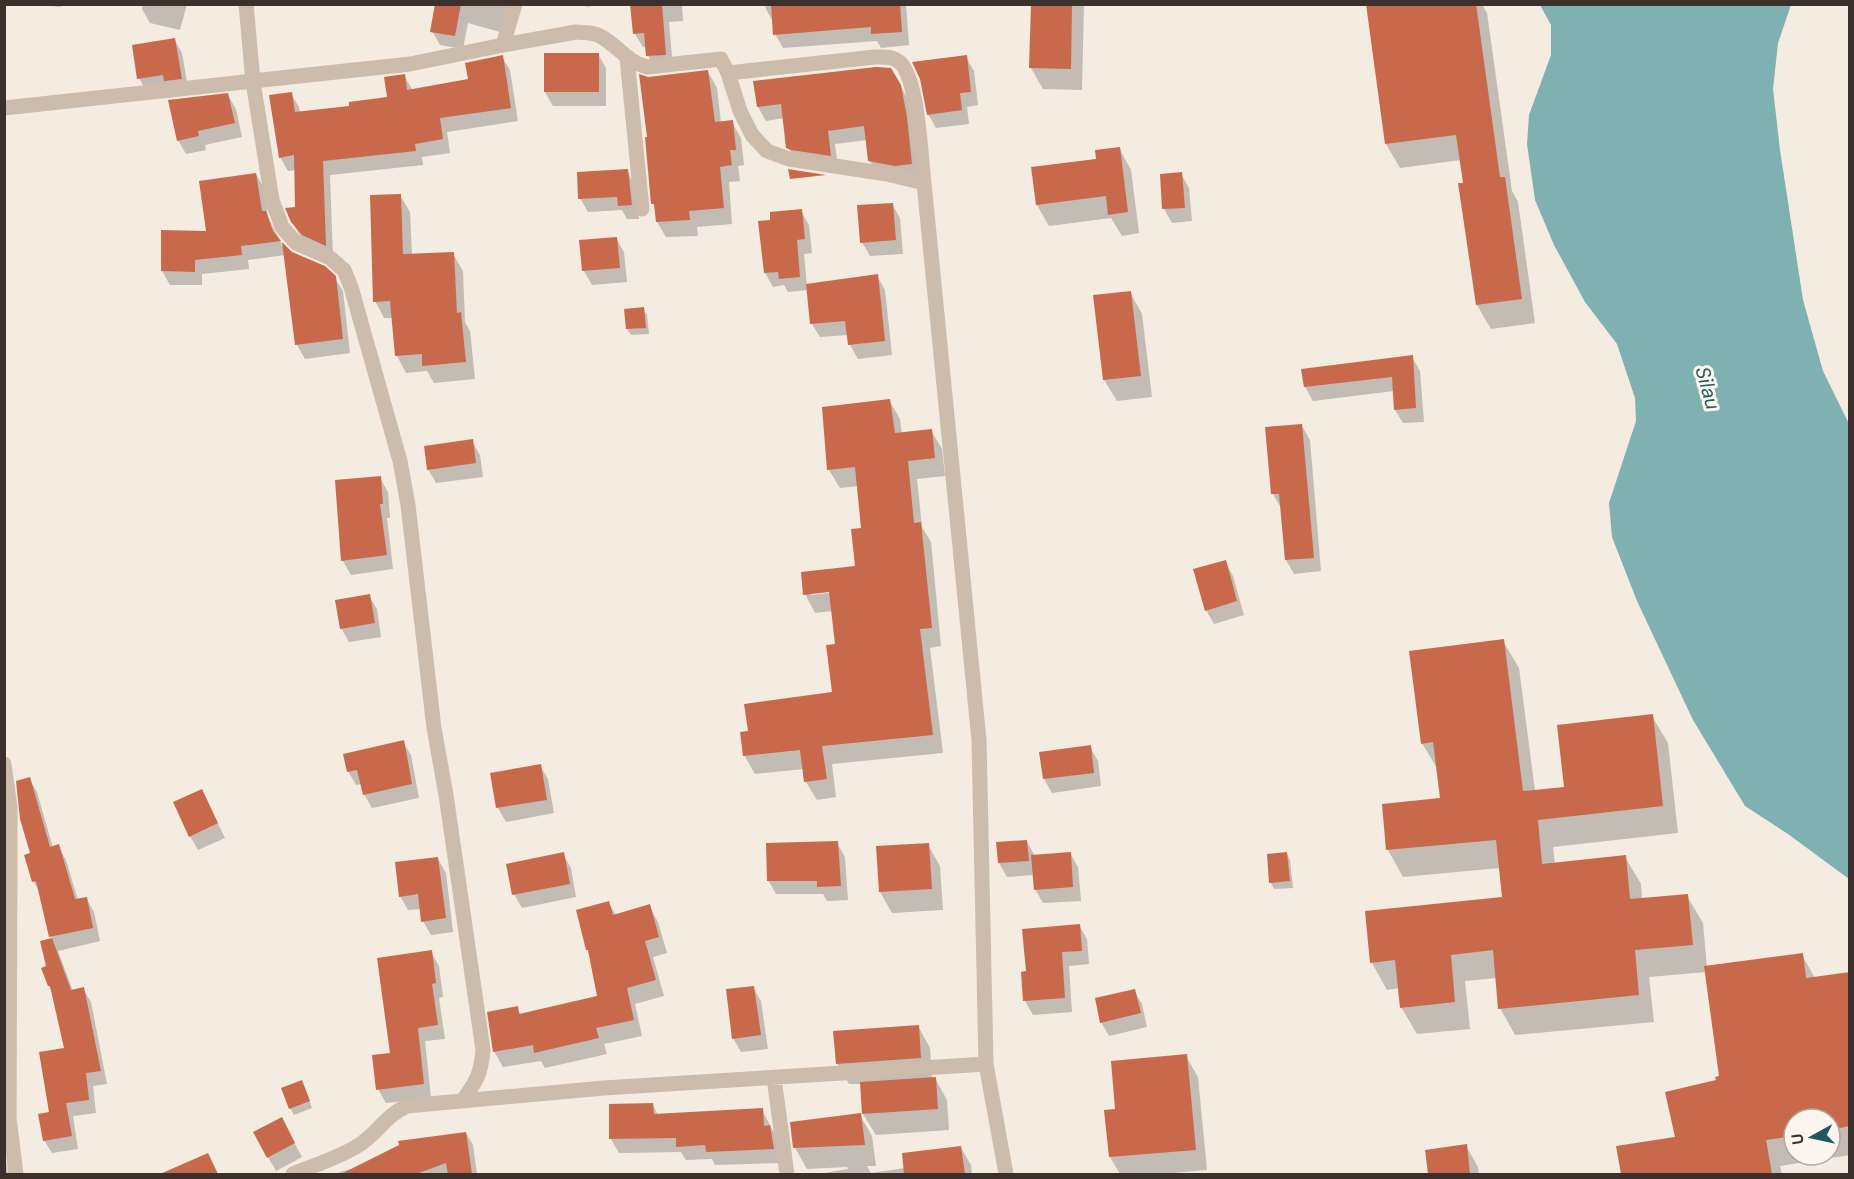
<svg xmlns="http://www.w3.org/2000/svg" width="1854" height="1179" viewBox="0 0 1854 1179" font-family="'DM Sans',sans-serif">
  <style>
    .water { fill: #7fb0b2 }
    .shadow { fill: #0003; fill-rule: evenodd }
    .building { fill: #c8694b }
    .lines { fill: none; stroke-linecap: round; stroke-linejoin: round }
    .minor { stroke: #cdbbac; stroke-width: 15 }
    .labels { text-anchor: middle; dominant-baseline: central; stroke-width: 6; stroke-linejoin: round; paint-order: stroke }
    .water-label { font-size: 20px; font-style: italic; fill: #1f5a5e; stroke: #fbf5ee }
  </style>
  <rect width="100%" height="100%" fill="#f4ebe1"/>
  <path class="water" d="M1540 5H1791L1778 43 1773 89 1780 150 1803 300 1823 371 1849 424V879L1788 834 1745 806 1693 720 1637 601 1612 537 1609 503 1636 421 1635 398 1617 344 1585 302 1554 245 1535 200 1527 144 1529 115 1551 55V25Z"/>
  <path class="shadow" d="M28 4H61V7Z
    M143 4H187L180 30 150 23 142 9Z
    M436 4H515L507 34 468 23 463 49 440 45 432 31Z
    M571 4H590V7Z
    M632 4H682L683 21 669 22 673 69 656 70 648 56 647 47H643L635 34Z
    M765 4H906L909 45 881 48 877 41 783 48 775 34 774 24 766 9Z
    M1032 4H1084L1082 90 1043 89 1031 68Z
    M1367 4H1482L1487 13 1512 191 1518 202 1535 323 1491 329 1477 305 1461 160 1400 168 1386 144Z
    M174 39 182 53 189 93 147 92 139 78Z
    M598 54 606 68V106H553L545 92Z
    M502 57 510 70 518 121 447 132 450 153 422 157 423 165 330 175 333 258 312 249 300 236 292 221 297 208 296 170 288 171 280 157 291 94 299 107 300 113 351 107 388 98 404 76 413 90 470 80Z
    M966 57 974 71 978 105 967 107 969 124 936 128 928 114Z
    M888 69 895 75 908 100 919 177 878 175 870 161 867 140 835 144 838 168 796 161 788 147 784 118 766 121 758 107 754 82Z
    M708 72 717 88 721 123 732 122 741 138 744 165 738 166 740 181 729 182 732 224 697 227 698 236 666 237 657 222 656 210 653 203 648 138V78Z
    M228 95 236 109 242 137 205 145 206 150 186 154 178 140Z
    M1119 148 1131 170 1139 233 1122 236 1111 218 1049 226 1037 205 1032 169 1098 160Z
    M627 171 635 185 639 219H627L622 210 588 212 580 198Z
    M256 174 264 188 268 217 284 249 334 277 343 291 350 353 305 359 297 345 285 255 248 260 249 269 202 274V285H170L162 271 207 233Z
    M1181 174 1189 188 1192 221 1172 223 1164 209Z
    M400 195 410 212 412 255 453 254 463 271 465 322 470 331 475 379 434 383 427 371 406 373 397 356 393 318H384L375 301Z
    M892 204 900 218 903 254 870 256 862 242Z
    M801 211 809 225 812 253 804 254 807 286 877 276 885 290 892 355 858 359 850 345 848 335 820 337 812 324 808 290 788 292 784 285 773 287 765 273 772 221Z
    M616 238 624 252 627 282 592 285 584 271Z
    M1130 292 1142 314 1152 397 1117 401 1104 380 1095 297Z
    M643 309 647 315 649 334 631 335 627 329 626 310Z
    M1412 357 1420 371 1424 422 1403 423 1395 410 1394 391 1313 401 1305 387 1303 370Z
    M889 400 900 419 902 434 931 430 942 449 945 476 917 479 922 527 931 542 941 646 930 648 943 753 832 764 836 797 817 800 806 782 804 769 755 774 744 755 749 733 834 693 837 645 833 611 815 613 805 594 857 567 863 529 859 486 840 488 829 470ZM836 589 837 592 811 595V592Z
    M1302 426 1310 440 1321 571 1294 574 1286 560 1281 508 1273 494Z
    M472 441 480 455 483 477 436 483 428 469Z
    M380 478 388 492 390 518H387L393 569 351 575 343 561Z
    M1225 562 1233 576 1244 615 1214 624 1206 610Z
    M369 596 377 609 381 637 349 642 341 628Z
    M1503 641 1519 668 1535 791 1566 789 1652 716 1668 743 1678 833 1553 847 1555 864 1625 857 1641 884 1642 900 1687 896 1703 923 1707 968 1802 955 1815 978 1850 974V1155L1780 1166 1782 1174H1622L1618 1147 1677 1138 1721 1077 1706 972 1649 977 1654 1022 1515 1035 1500 1008 1497 978 1465 981 1470 1029 1417 1034 1401 1007 1400 988 1387 990 1372 963 1504 899 1500 868 1403 877 1388 850 1384 805 1442 800 1438 770 1422 743ZM1794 1119H1830V1155H1794Z
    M403 742 411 755 419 798 372 808 364 794 362 784 356 785 348 771Z
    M1090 747 1098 761 1101 786 1052 793 1044 779 1041 754Z
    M540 766 548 779 554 813 506 822 498 808Z
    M29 779 37 792 53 848 58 846 66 860 78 900 86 898 94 912 100 941 58 951 73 991 83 989 91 1002 107 1084 93 1086 96 1113 73 1116 78 1149 52 1153 44 1140 66 1050 53 993 49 986 48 967 52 939 41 894 33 881Z
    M202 791 225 838 198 850 190 836Z
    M1027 842 1035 856 1070 853 1078 867 1081 901 1043 903 1035 889 1034 875 1007 877 999 863Z
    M837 843 845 857 848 900 827 901 823 894H776L768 880Z
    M928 845 940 866 943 910 892 913 880 892Z
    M563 854 571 868 576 897 522 908 514 894Z
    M1287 854 1290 860 1293 888 1274 889 1271 883Z
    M438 859 446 873 453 932 431 935 423 921 421 909 408 910 400 896Z
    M609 903 616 915 649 906 658 922 667 953 653 957 664 996 635 1004 642 1036 604 1044 607 1054 545 1068 541 1061 503 1067 494 1051 517 1008 521 1015 598 997 588 950Z
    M1079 925 1087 939 1089 964 1069 966 1072 1012 1033 1015 1025 1001 1022 973H1028Z
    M431 952 439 966 443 997 439 998 445 1039 425 1041 431 1098 386 1103 378 1089Z
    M753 987 761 1001 768 1049 741 1052 733 1038Z
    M1134 991 1142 1004 1147 1027 1109 1036 1101 1022Z
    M918 1026 930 1048 932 1079 935 1078 947 1100 949 1130 876 1135 863 1114 861 1084H849L837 1063Z
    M1186 1056 1198 1077 1207 1170 1161 1174H1120L1110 1157 1106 1112 1117 1111Z
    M305 1088 312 1108 294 1115 290 1108Z
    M653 1105 658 1115 762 1110 778 1140 781 1163 715 1165 712 1159 686 1160 681 1152 619 1153 611 1139Z
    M860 1115 872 1136 876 1166H867L871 1173 905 1168 961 1148 971 1165 972 1174H818L848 1169 847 1167 807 1169 795 1148Z
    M289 1133 302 1157 276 1171 268 1157Z
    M466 1133 473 1145 477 1174H334L350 1169 351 1171Z
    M1466 1146 1478 1167 1479 1174H1430L1427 1151Z
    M4 1147 8 1174H4Z"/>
  <path class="building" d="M435 4H461L455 36 430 32Z
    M630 4H662L666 55 646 56 644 33 633 34Z
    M771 4H900L902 32 871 34V27L773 35Z
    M1031 4H1072L1071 69 1029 68Z
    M1366 4H1476L1500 177H1505L1522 299 1476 305 1458 183H1463L1456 135 1385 144Z
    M175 38 182 79 164 81 163 75 137 79 132 45Z
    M544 53H599V92H544Z
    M503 55 511 108 440 118 443 139 415 144 416 151 323 161 326 246 302 235 291 222 285 208 295 207 294 155 279 158 269 95 292 92 295 112 349 106V102L387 97 384 77 405 74 407 90 468 79 465 63Z
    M967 55 971 92 960 93 962 110 927 115 920 79 912 62Z
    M876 67 891 68 901 85 907 117 912 164 895 166 868 161 864 126 828 131 831 156 791 150 786 148 781 104 757 107 753 81Z
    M708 70 715 122 733 120 736 150H730L732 165 720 167 724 208 689 211 690 220 656 222 654 204H651L645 137H647L639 74 648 77Z
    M228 93 235 123 198 131 199 136 177 141 168 100Z
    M1120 147 1128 212 1108 215 1106 196 1036 205 1031 167 1096 159 1095 150Z
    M628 169 632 205 618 206 617 197 578 199 577 172Z
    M788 169 826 175 790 179Z
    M1182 172 1185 208 1162 209 1160 174Z
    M256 173 262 211H266L273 231 281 241 241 246 242 255 195 260V272L161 271V230L206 231 199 181Z
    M401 194 403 254 454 252 457 313 461 312 466 362 422 366V354L395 356 390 301 373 302 370 195Z
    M893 203 896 240 860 243 857 205Z
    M802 209 805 239 797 240 800 277 779 279 778 272 764 273 758 221 770 220V212Z
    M617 237 620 268 582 271 579 240Z
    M282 242 292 252 325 266 336 276 343 339 295 345Z
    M878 274 885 341 848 345 845 321 810 324 806 284Z
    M1131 291 1141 376 1103 380 1093 295Z
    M644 307 646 328 626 329 624 309Z
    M1413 355 1416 408 1394 410 1392 377 1304 387 1301 369Z
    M890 399 895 433 932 429 935 458 908 461 914 523 921 522 932 628 920 629 933 735 822 746 827 779 804 782 800 750 743 756 740 732 748 731 744 704 832 692 826 645 835 644 829 592 803 595 801 572 855 566 851 529 861 528 855 467 827 470 822 407Z
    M1302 424 1314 558 1285 560 1279 494H1271L1265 427Z
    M473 439 476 463 427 470 424 446Z
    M381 476 383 504H380L387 555 341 561 335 480Z
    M1226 560 1237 601 1205 611 1193 569Z
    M370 594 375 623 340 629 335 600Z
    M1504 639 1523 791 1564 787 1557 725 1653 714 1663 806 1538 820 1542 864 1626 855 1630 899 1688 894 1693 945 1635 950 1639 995 1498 1009 1493 950 1451 955 1455 1002 1400 1008 1395 960 1370 963 1365 911 1502 897 1496 840 1386 850 1382 804 1440 798 1433 742 1421 744 1409 651Z
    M404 740 412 784 363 795 357 770 347 772 343 754Z
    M1091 745 1094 773 1043 779 1039 752Z
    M541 764 547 800 496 808 490 773Z
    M30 777 50 847 59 844 75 899 87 897 93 928 49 937 36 881 32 882 24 855 30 853 20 819 16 781Z
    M202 789 218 823 189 837 173 802Z
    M1027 840 1029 861 998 863 996 842Z
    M838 841 841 886 817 887V881H767L766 843Z
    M929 843 932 889 879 892 876 846Z
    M564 852 570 884 512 895 506 864Z
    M1071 852 1073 887 1034 890 1031 855Z
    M1287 852 1290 881 1269 883 1267 854Z
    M438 857 446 918 421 922 418 894 399 897 395 862Z
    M609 901 613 915 650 904 659 937 645 941 656 980 627 988 634 1020 596 1028 599 1038 534 1053 533 1045 493 1052 487 1012 518 1006 519 1014 597 996 588 950H586L576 910Z
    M1080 924 1082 951 1062 952 1065 998 1023 1001 1021 972 1026 971 1022 929Z
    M52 938 71 990 84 987 101 1071 86 1073 89 1100 66 1103 72 1136 43 1141 38 1114 49 1112 39 1052 64 1048 50 986H48L41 968 46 966 40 941Z
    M432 950 436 983 432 984 438 1025 418 1028 424 1084 376 1090 372 1055 390 1053 377 958Z
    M1803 953 1806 978 1850 972V1126L1830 1130V1119H1794V1136L1766 1140 1772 1174H1621L1616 1146 1675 1137 1665 1092 1716 1080 1715 1077 1719 1076 1704 966Z
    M754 986 761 1035 732 1039 726 989Z
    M1135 989 1141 1013 1100 1023 1095 998Z
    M919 1025 921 1058 836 1064 833 1031Z
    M1187 1054 1196 1150 1109 1157 1104 1110 1115 1109 1111 1061Z
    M936 1077 938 1109 862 1114 860 1082Z
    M302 1080 310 1101 289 1109 281 1088Z
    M653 1103 654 1114 763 1108 764 1126 770 1125 774 1149 706 1152 705 1145 676 1147V1138L609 1139V1104Z
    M861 1113 865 1145 793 1148 790 1122Z
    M282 1117 295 1143 267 1158 253 1132Z
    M466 1132 472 1174H448L446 1163 416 1174H341L399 1145 398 1141Z
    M1467 1144 1470 1174H1428L1425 1150Z
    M961 1146 965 1174H904L902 1153Z
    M208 1153 218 1174H160Z"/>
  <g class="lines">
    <path class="minor" d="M246 4 253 82 272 200 282 227 296 243 330 258 344 270 351 287 400 461 408 505 434 728 446 795 483 1050C481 1073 477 1081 463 1100
      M503 45 515 4
      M627 58 642 209
      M728 73 875 57C883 57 892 56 898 61 918 73 921 159 924 183
      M4 108 410 64 503 45 576 32C584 33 593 32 600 36 617 45 627 62 647 67L721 59 728 73 740 111 752 135 767 151 789 159 887 174 924 183 979 740 986 1064 1006 1174
      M4 764 10 807V855L9 1118 16 1174
      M774 1078 787 1174
      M293 1174C314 1165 339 1158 359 1145 377 1134 386 1115 407 1106L604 1088 986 1064"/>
  </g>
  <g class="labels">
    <g class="water-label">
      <text transform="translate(1708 388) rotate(74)">Silau</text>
    </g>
  </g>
  <rect width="1854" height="1179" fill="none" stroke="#3b302b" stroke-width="12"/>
  <g transform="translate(1812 1137) rotate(262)"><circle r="28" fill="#fbf5ee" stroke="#aea6a0" stroke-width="1.5"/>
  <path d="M0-4.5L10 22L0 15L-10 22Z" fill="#1f5a5e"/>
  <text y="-9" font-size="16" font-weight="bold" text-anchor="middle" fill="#3b302b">U</text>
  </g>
</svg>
